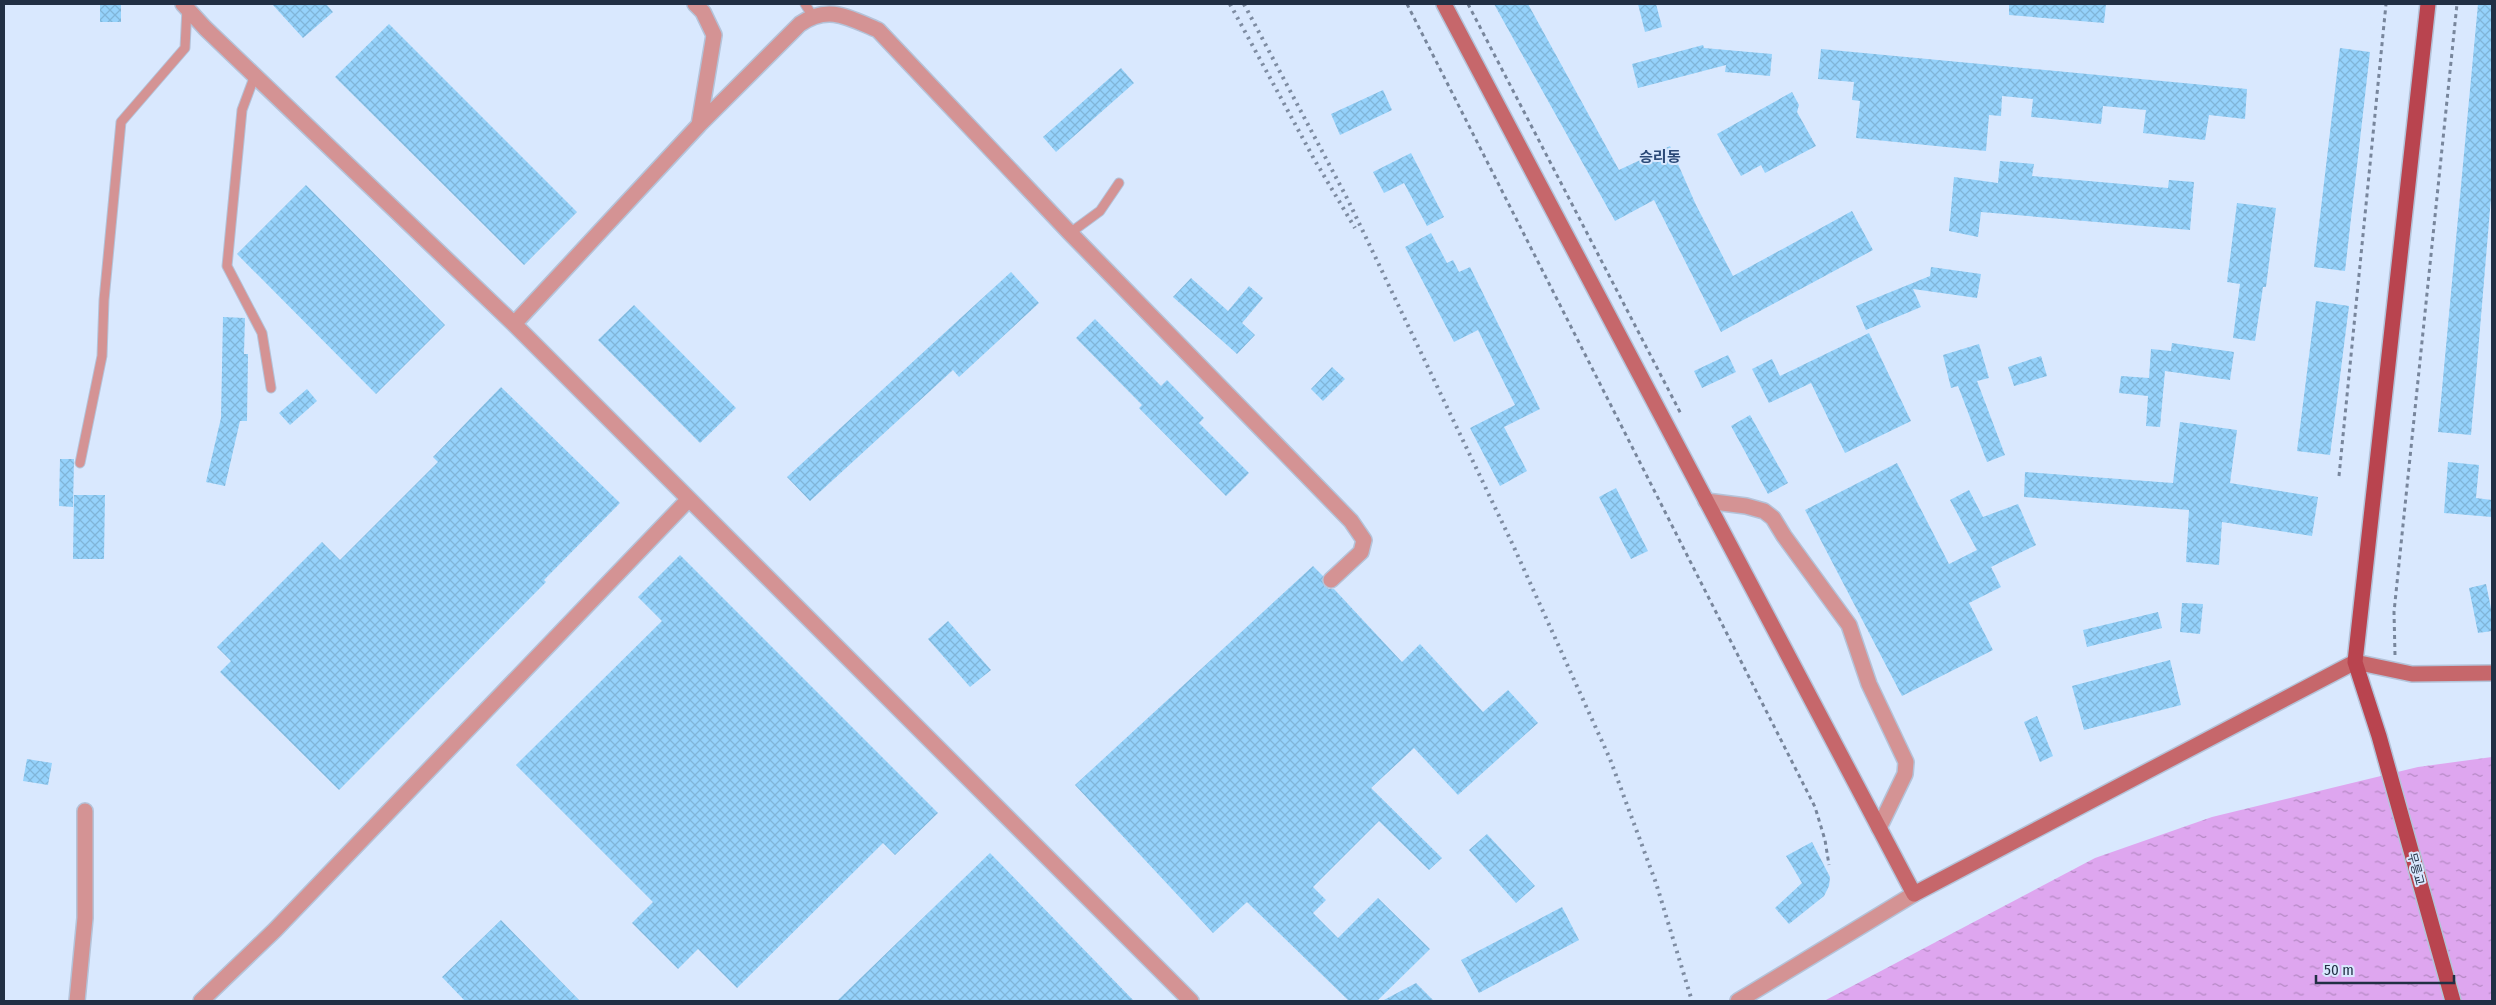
<svg xmlns="http://www.w3.org/2000/svg" width="2496" height="1005" viewBox="0 0 2496 1005" font-family="'Fira Sans Condensed','Noto Sans KR',sans-serif">
  <style>
    .water { fill: url(#water-ripples) }
    .building { fill: url(#building-cross-hatch) }
    .lines { fill: none; stroke-linecap: round; stroke-linejoin: round }
    .lane-casing { stroke: #b4c3d9; stroke-width: 11 }
    .street-casing { stroke: #b4c3d9; stroke-width: 18 }
    .secondary-casing { stroke: #b4c3d9; stroke-width: 18 }
    .primary-casing { stroke: #b4c3d9; stroke-width: 18 }
    .path { stroke: #78869c; stroke-width: 3; stroke-dasharray: 4 4; stroke-linecap: butt }
    .lane { stroke: #d49394; stroke-width: 9 }
    .street { stroke: #d49394; stroke-width: 15 }
    .secondary { stroke: #c6676b; stroke-width: 15 }
    .primary { stroke: #b9444f; stroke-width: 15 }
    .rail { stroke: #7e8ca2; stroke-width: 4; stroke-dasharray: 2.5 5; stroke-linecap: butt }
    .labels { text-anchor: middle; dominant-baseline: central; stroke-width: 4; stroke-linejoin: round; paint-order: stroke }
    .street-label { font-size: 12px; fill: #212f44; stroke: #d9e8fe }
    .quarter-label { font-size: 15px; font-weight: bold; fill: #2c4a78; stroke: #d9e8fe }
  </style>
  <defs>
    <pattern id="water-ripples" width="26" height="14" patternUnits="userSpaceOnUse" patternTransform="scale(1.25)"><rect width="26" height="14" fill="#dea6ef"/><path d="M2 4q2-2 4 0t4 0M15 11q2-2 4 0t4 0" fill="none" stroke="#b488c3"/></pattern>
    <pattern id="building-cross-hatch" width="8" height="8" patternUnits="userSpaceOnUse" patternTransform="scale(1.25)"><rect width="8" height="8" fill="#95d2fb"/><path d="M0 0l8 8M0 8l8-8" fill="none" stroke="#80b5d8"/></pattern>
  </defs>
  <rect width="100%" height="100%" fill="#d9e8fe"/>
  <path class="water" d="M2492 757V1001H1824L2095 858 2212 817 2418 767Z"/>
  <path class="building" d="M100 4H121V22H100Z
    M272 4H326L333 12 303 38Z
    M1494 4H1528L1619 170 1670 146 1696 205 1733 276 1852 211 1873 250 1721 332 1654 200 1615 221Z
    M1638 4H1656L1662 27 1645 32Z
    M2009 4H2106L2104 23 2009 15Z
    M2478 4H2492V186L2471 435 2438 432Z
    M389 24 577 212 524 265 335 77Z
    M1703 45 1704 48 1772 54 1770 76 1725 72 1726 65 1638 88 1632 64Z
    M2340 48 2370 52 2345 271 2314 267Z
    M1821 49 2247 89 2245 119 2209 115 2205 140 2143 133 2146 110 2103 106 2101 124 2031 117 2033 99 2002 96 2001 116 1989 115 1986 151 1856 138 1860 101 1852 100 1854 82 1818 79Z
    M1121 68 1134 83 1056 152 1043 137Z
    M1383 90 1392 110 1340 135 1331 114Z
    M1792 92 1799 105 1797 112 1816 146 1765 173 1761 165 1741 176 1717 134Z
    M1411 153 1444 217 1427 226 1404 183 1384 193 1373 172Z
    M2000 161 2034 164 2032 176 2168 188 2169 180 2194 182 2190 230 1981 212 1978 237 1949 231 1954 177 1998 183Z
    M306 185 445 325 376 394 237 254Z
    M2237 203 2276 208 2266 287H2263L2255 341 2233 338 2240 284 2227 282Z
    M1431 233 1447 263 1453 260 1459 272 1470 267 1540 409 1504 427 1527 471 1500 486 1470 428 1515 405 1478 330 1454 342 1405 247Z
    M1931 267 1981 274 1977 298 1913 289 1921 307 1866 330 1856 306 1930 276Z
    M1011 272 1039 303 959 377 953 370 810 501 787 477Z
    M1191 278 1228 311 1249 286 1263 298 1242 323 1255 335 1237 354 1173 297Z
    M2316 301 2349 306 2330 455 2297 451Z
    M634 305 736 408 700 443 598 340Z
    M223 317 245 318 244 354H248L247 421H240L225 486 206 482 221 418Z
    M1095 319 1161 386 1167 380 1204 418 1199 423 1249 473 1226 496 1139 408 1142 405 1076 338Z
    M1869 333 1911 421 1845 453 1811 383 1769 403 1752 369 1772 359 1780 376Z
    M2172 343 2234 352 2230 380 2165 371 2160 427 2146 426 2148 396 2119 393 2121 376 2149 378 2151 349 2171 351Z
    M1979 344 1989 378 1977 381 2005 455 1987 462 1958 386 1951 388 1943 355Z
    M1728 355 1736 372 1702 388 1694 371Z
    M2041 356 2047 376 2014 386 2008 367Z
    M1332 367 1345 379 1323 401 1311 389Z
    M501 387 620 503 544 580 546 582 339 790 220 672 231 661 217 647 322 542 340 560 438 462 433 457Z
    M307 389 317 401 290 425 279 413Z
    M1750 415 1788 483 1768 494 1731 426Z
    M2180 422 2237 430 2230 483 2318 497 2312 536 2222 522 2219 565 2186 562 2189 510 2024 497 2025 472 2173 483Z
    M60 459H74L73 507 59 506Z
    M2448 462 2479 465 2476 498 2492 500V517L2444 513Z
    M1897 463 1949 564 1977 550 1950 500 1969 490 1983 517 2018 504 2036 545 1991 567 2001 587 1969 603 1993 650 1902 696 1805 510Z
    M1616 488 1648 551 1631 559 1599 497Z
    M74 495H105L104 559H73Z
    M680 555 938 813 895 855 883 843 737 988 698 949 678 969 632 923 653 902 516 765 662 621 638 597Z
    M1313 566 1323 576 1324 586 1329 589H1334L1402 662 1420 644 1483 712 1508 690 1538 723 1458 795 1414 748 1371 788 1442 858 1429 870 1379 821 1313 887 1326 900 1313 913 1338 938 1378 898 1430 949 1377 1001H1349L1247 902 1213 933 1075 785Z
    M2486 584 2492 613V631L2478 633 2469 588Z
    M2182 603 2203 604 2200 634 2180 632Z
    M2158 612 2162 628 2087 647 2083 630Z
    M948 621 991 670 970 687 928 639Z
    M2170 660 2181 705 2084 730 2072 686Z
    M2037 716 2053 756 2040 762 2024 722Z
    M27 759 52 763 48 785 23 781Z
    M1487 834 1535 886 1516 903 1469 850Z
    M1812 842 1830 877 1829 886 1824 896 1789 924 1775 908 1802 883 1786 856Z
    M990 853 1134 1001H837Z
    M1562 907 1579 940 1479 993 1461 960Z
    M501 920 580 1001H465L442 977Z
    M1416 983 1434 1001H1382Z"/>
  <g class="lines">
    <g class="lane-casing">
      <path id="lane" d="M805 4 812 15
        M255 75 242 110 227 266 262 333 271 388
        M1070 233 1100 211 1119 183
        M80 463 102 356 104 300 121 122 185 48 187 8"/>
    </g>
    <g class="street-casing">
      <path id="street" d="M183 4 205 28 514 324 1191 1001
        M695 4 703 12 714 35 699 125
        M514 324 699 125 800 24C829 4 849 18 878 30L1070 233 1351 521 1364 540 1361 552 1331 580
        M1706 501 1746 506 1764 511 1773 518 1784 536 1849 625 1869 684 1906 762 1905 774 1879 828
        M77 1001 85 918V811
        M201 1001 275 930 689 499
        M1738 1001 1914 894"/>
    </g>
    <g class="secondary-casing">
      <path id="secondary" d="M1444 4 1914 894 2355 662 2412 674 2492 673"/>
    </g>
    <g class="primary-casing">
      <path id="primary" d="M2428 4 2355 662 2379 736 2453 1001"/>
    </g>
    <path class="path" d="M1407 4 1815 807 1825 840 1829 865
      M1468 4 1681 414
      M2339 476 2386 4
      M2395 655 2394 612 2457 4"/>
    <use href="#lane" class="lane"/>
    <use href="#street" class="street"/>
    <use href="#secondary" class="secondary"/>
    <use href="#primary" class="primary"/>
    <path class="rail" d="M1230 4 1314 159 1355 228
      M1244 4 1348 200 1512 543 1610 759 1656 883 1692 1001"/>
  </g>
  <g class="labels">
    <g class="street-label">
      <text transform="translate(2416 869) rotate(75)">무릉교</text>
    </g>
    <g class="quarter-label">
      <text x="1660" y="157">승리동</text>
    </g>
  </g>
  <rect width="2496" height="1005" fill="none" stroke="#212f44" stroke-width="10"/>
  <path d="M2316 975v8h138v-8" fill="none" stroke="#212f44" stroke-width="2.5"/>
  <text x="2324" y="975" font-size="15" fill="#212f44" stroke="#d9e8fe" stroke-width="4" paint-order="stroke">50 m</text>
</svg>
